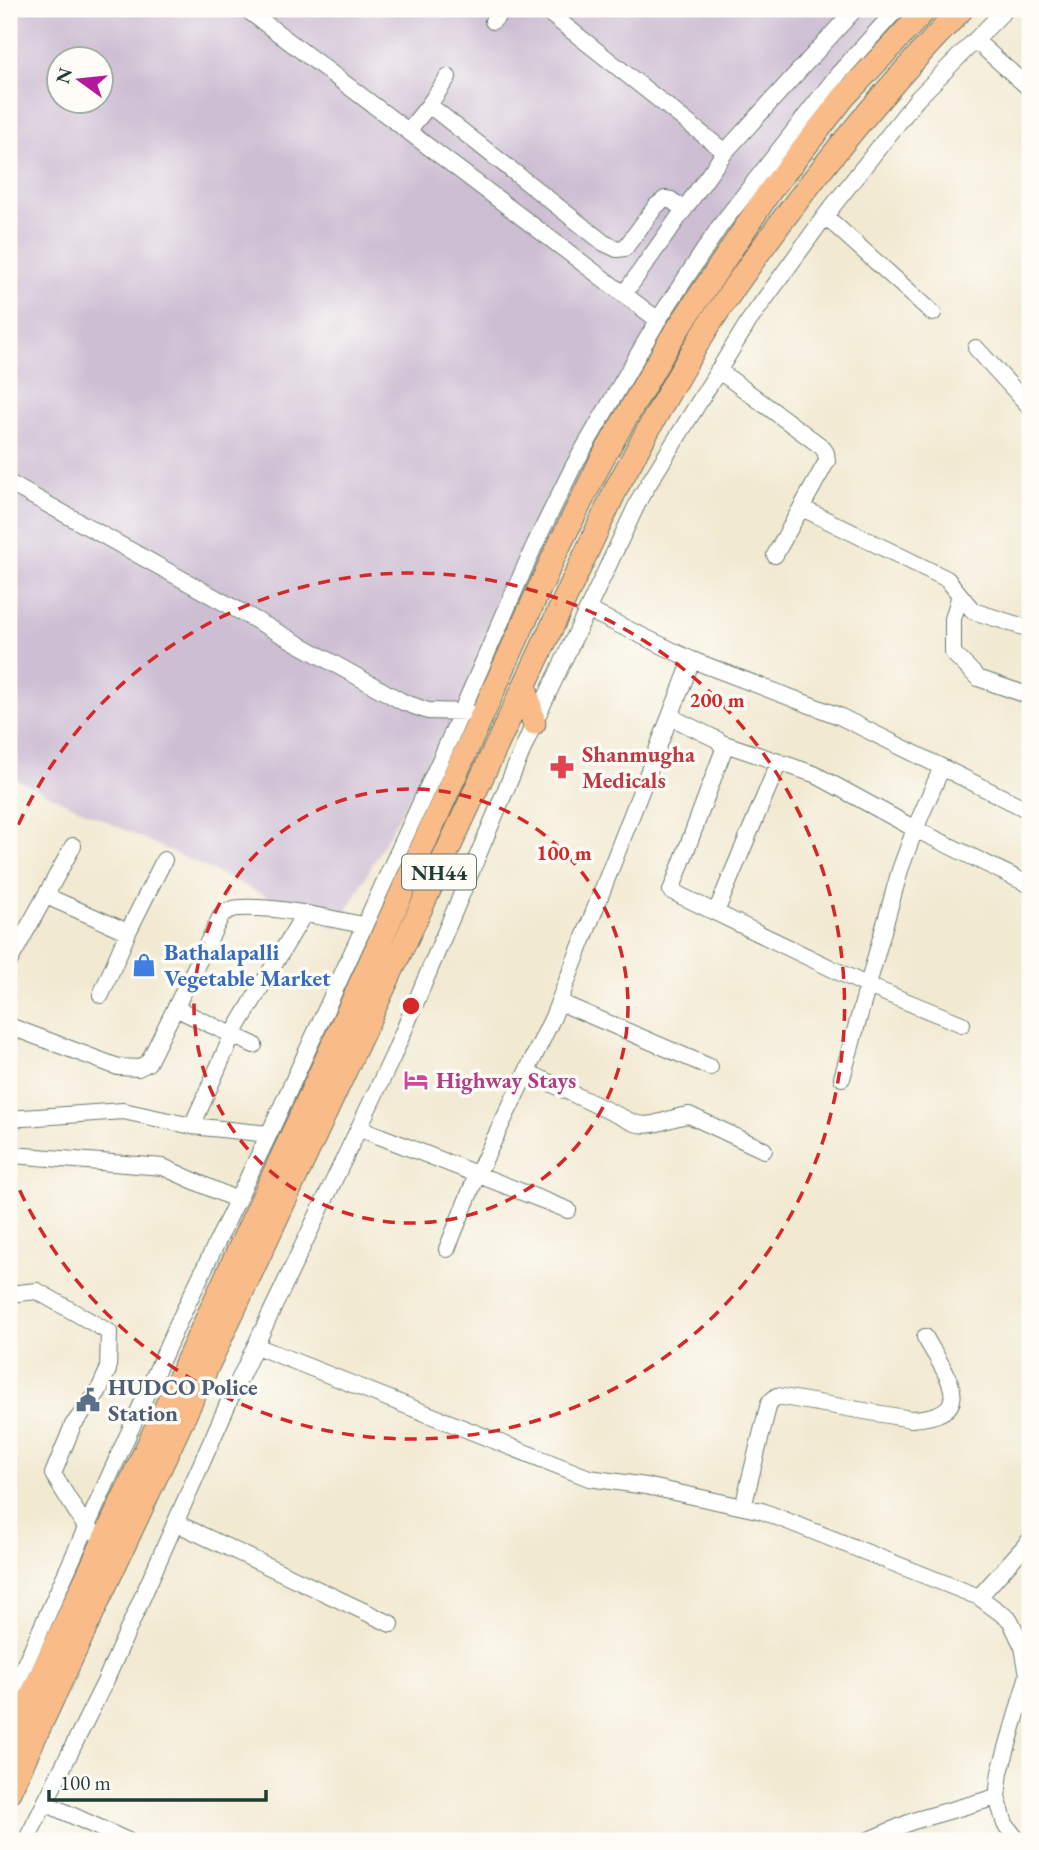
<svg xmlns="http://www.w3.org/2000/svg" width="1039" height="1850" viewBox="0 0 1039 1850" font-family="'EB Garamond',serif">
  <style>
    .industrial { fill: #cdbed3; fill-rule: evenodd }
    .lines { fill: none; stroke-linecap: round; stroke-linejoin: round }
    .minor-casing { stroke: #69796b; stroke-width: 18 }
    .highway-casing { stroke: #69796b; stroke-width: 25 }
    .minor { stroke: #fff; stroke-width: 16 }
    .highway { stroke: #f9bc89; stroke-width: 23 }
    .ring { fill: none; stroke: #d62828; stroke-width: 3.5; stroke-dasharray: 12 9 }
    .labels { text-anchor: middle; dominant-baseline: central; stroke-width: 7; stroke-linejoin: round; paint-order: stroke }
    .shield { fill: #fdfcf7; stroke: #62766e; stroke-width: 2 }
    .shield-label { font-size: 21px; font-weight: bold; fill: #1f3d34 }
    .health-label { font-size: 23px; font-weight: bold; fill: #be3a42; stroke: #fdfcf7; text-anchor: start }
    .shop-label { font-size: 23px; font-weight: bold; fill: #366cbe; stroke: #fdfcf7; text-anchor: start }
    .hotel-label { font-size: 23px; font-weight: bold; fill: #b23c85; stroke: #fdfcf7; text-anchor: start }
    .service-label { font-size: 23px; font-weight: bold; fill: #4e5e75; stroke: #fdfcf7; text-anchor: start }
    .centre { fill: #d62828; stroke: #fdfcf7; stroke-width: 3.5 }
    .ring-label { font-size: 21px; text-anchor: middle; font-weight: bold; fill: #d62828; stroke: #fdfcf7; stroke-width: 7; stroke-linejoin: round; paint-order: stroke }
  </style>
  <rect width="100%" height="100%" fill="#fdfcf7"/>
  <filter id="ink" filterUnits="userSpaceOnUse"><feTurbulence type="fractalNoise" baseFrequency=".0143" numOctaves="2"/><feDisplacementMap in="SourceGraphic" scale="14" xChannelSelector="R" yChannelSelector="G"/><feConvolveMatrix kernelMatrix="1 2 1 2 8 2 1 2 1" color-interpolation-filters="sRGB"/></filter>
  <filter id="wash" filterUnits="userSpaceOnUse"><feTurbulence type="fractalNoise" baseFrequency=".00686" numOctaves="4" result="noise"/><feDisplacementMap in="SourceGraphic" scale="28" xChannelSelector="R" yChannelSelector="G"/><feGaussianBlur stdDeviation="1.57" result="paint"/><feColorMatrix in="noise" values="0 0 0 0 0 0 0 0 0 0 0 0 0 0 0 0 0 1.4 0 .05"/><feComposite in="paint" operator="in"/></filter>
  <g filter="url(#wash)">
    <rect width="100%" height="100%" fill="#f2e9d1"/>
    <path class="industrial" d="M9 9H889L731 212 337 929 9 776ZM60 60H102V102H60Z"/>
  </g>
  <g filter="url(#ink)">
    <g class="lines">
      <g class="minor-casing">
        <path id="minor" d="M246 9 658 320
          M544 9 725 152
          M493 21 504 9
          M975 40 1030 89
          M448 77 429 105 604 243 617 249 625 248 656 206 665 199 671 200 684 210
          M408 131 429 105
          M825 216 933 313
          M624 294 725 152 855 9
          M976 348 1030 407
          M718 370 822 447 826 453 827 461 775 555
          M9 483 403 702 428 711 469 712
          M802 508 947 579 973 611 1030 629
          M960 595 953 619V653L978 678 1030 696
          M588 610 692 660 839 716 1030 811
          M671 717 718 740 724 749 671 891 868 986 962 1024
          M722 743 814 774 915 829 1030 885
          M46 896 128 932 164 860
          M716 912 779 762
          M9 962 73 846
          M101 995 128 932
          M559 1002 710 1067
          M175 1008 254 1045
          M9 1026 118 1067 138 1068 148 1063 221 916C226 911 232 908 240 908 281 906 324 918 364 925
          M527 1072 634 1123C654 1129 669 1117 689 1115L764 1150
          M842 1078 900 870 915 829 942 767
          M9 1119 123 1111 192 1126 269 1134
          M192 1126 232 1036 304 914
          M359 1128 568 1210
          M12 1155 163 1167 237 1200
          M447 1249 477 1175 553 1017 692 660
          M9 1294 37 1291 109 1332 108 1370 98 1392 73 1425 53 1474 87 1529 94 1532
          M256 1346 589 1478 646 1486 762 1511 979 1597 1010 1620 1023 1647 1028 1675 1000 1772 997 1797 1005 1824 1018 1841
          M743 1507 769 1403 777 1396 911 1419C981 1415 946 1375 925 1337
          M176 1523 391 1624
          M979 1597 1030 1540
          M9 1700 179 1321 269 1134 442 756 535 544 573 467 658 320 720 226 839 73 897 9
          M45 1803 128 1841
          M26 1841 105 1682 230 1399 393 1056 534 723 641 496 749 321 825 216 917 99 1006 9
          M866 1841 913 1821 997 1797"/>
      </g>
      <g class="highway-casing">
        <path id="highway" d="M525 686 534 723
          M9 1745 300 1118 555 554 602 459 671 339 770 191 844 97 926 9
          M9 1792 617 487C648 431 677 374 712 320 786 209 869 105 962 9"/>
      </g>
      <use href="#minor" class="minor"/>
      <use href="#highway" class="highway"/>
    </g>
  </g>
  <g class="ring">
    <circle cx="411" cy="1006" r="217"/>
    <path d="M10 844A433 433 0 1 1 10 1168"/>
  </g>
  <defs>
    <g id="pharmacy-bare" transform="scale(1.89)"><path d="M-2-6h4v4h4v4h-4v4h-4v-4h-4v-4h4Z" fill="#e0444e" stroke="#fdfcf7" stroke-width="2.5" paint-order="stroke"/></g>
    <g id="shop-bare" transform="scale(1.89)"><path d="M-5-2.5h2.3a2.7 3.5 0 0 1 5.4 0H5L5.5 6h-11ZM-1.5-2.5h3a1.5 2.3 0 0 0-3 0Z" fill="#3f7fe0" stroke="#fdfcf7" stroke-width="2.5" paint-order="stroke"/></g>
    <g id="hotel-bare" transform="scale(1.89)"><path d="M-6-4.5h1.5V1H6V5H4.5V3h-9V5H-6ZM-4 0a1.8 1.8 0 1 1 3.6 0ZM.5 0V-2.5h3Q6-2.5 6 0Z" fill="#d1479c" stroke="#fdfcf7" stroke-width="2.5" paint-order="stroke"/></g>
    <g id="civic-bare" transform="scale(1.89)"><path d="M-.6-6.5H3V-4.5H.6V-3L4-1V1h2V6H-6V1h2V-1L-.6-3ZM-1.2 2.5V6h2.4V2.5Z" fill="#5c6f8a" stroke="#fdfcf7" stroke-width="2.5" paint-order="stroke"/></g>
  </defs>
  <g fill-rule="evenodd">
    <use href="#pharmacy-bare" x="562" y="767"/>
    <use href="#shop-bare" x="144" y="965"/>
    <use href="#hotel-bare" x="416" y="1080"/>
    <use href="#civic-bare" x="88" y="1400"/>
  </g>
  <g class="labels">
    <rect class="shield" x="402" y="854.5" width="74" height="35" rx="5"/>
    <g class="shield-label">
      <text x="439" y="872">NH44</text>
    </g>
    <g class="health-label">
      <text x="582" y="754">Shanmugha<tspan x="582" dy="26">Medicals</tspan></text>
    </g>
    <g class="shop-label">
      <text x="164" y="952">Bathalapalli<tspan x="164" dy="26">Vegetable Market</tspan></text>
    </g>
    <g class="hotel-label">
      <text x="436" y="1080">Highway Stays</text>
    </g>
    <g class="service-label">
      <text x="108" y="1387">HUDCO Police<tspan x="108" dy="26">Station</tspan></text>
    </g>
  </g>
  <circle cx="411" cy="1006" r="10" class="centre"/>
  <g class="ring-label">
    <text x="717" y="707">200 m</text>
    <text x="564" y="860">100 m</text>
  </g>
  <rect width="1039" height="1850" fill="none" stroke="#fdfcf7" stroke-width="35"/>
  <g transform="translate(80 80) rotate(285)"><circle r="33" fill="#fdfcf7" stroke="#a4b0a9" stroke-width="2"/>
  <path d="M0-5L12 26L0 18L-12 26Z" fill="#b5179e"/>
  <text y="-10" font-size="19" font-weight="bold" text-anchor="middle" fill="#1f3d34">N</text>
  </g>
  <path d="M49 1790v10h217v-10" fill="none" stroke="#1f3d34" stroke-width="3.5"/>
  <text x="60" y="1790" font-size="21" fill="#1f3d34" stroke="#fdfcf7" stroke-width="5" paint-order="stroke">100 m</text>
</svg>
